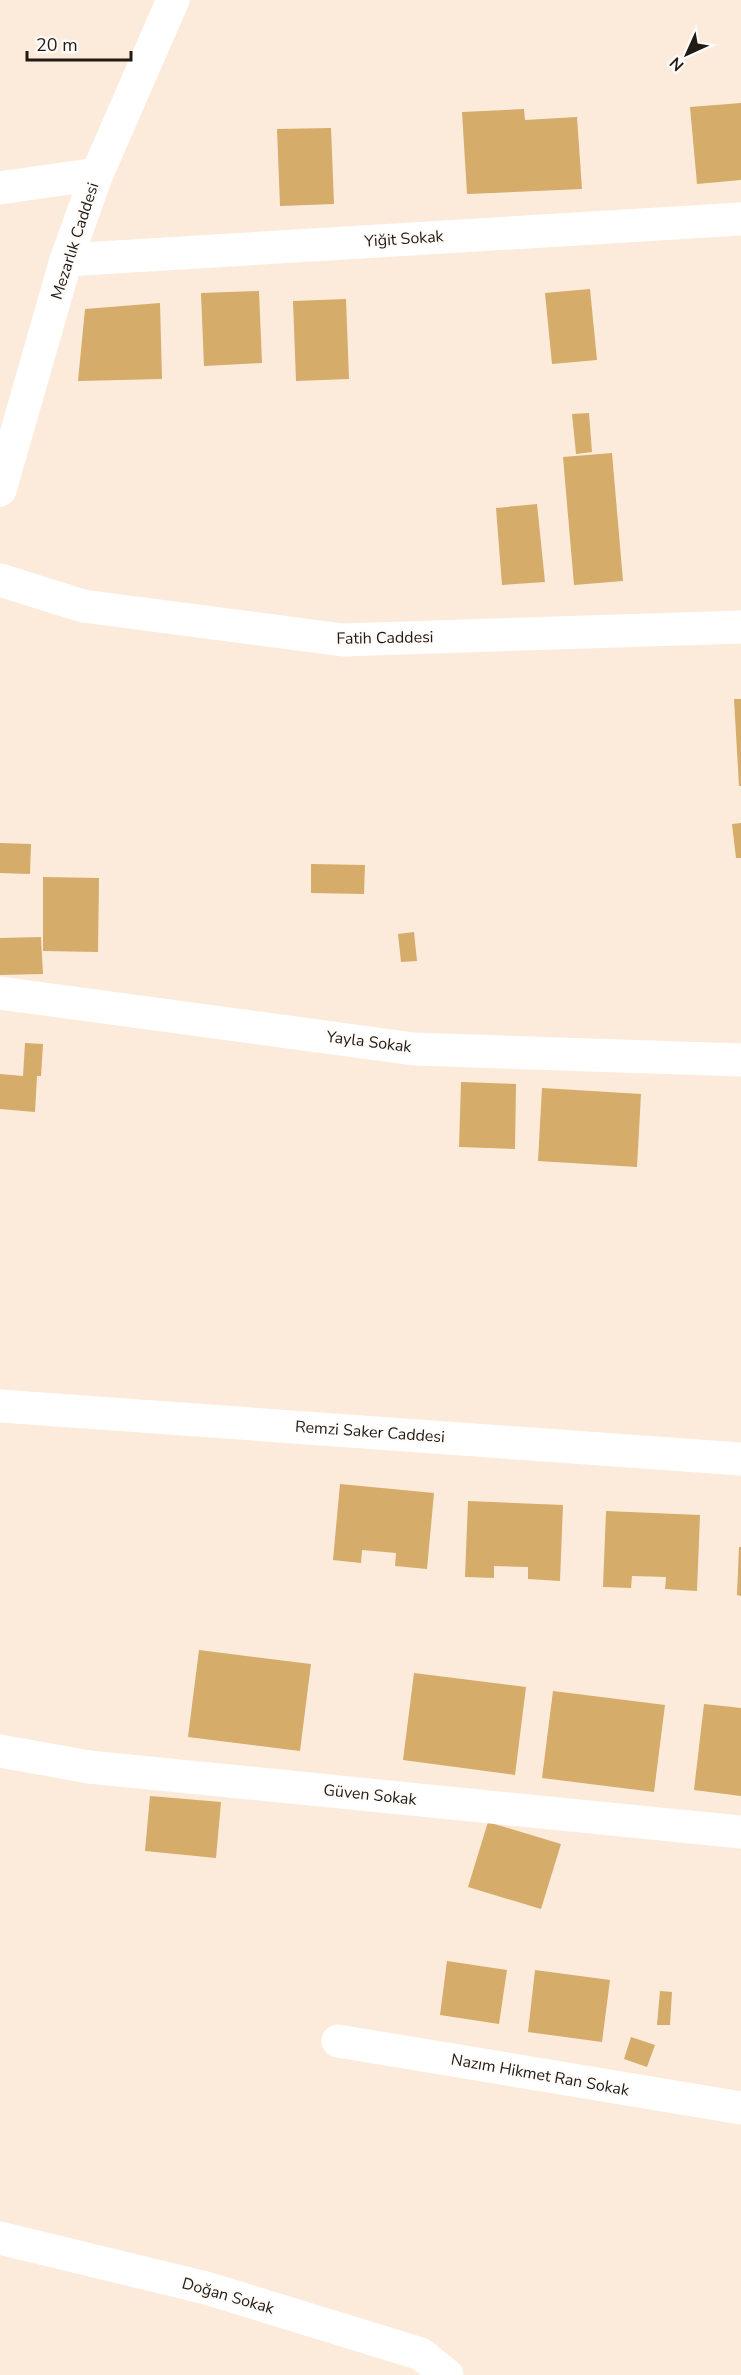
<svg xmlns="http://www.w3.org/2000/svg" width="741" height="2375" viewBox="0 0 741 2375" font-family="'Nunito Sans',sans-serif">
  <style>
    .building { fill: #d5ac69 }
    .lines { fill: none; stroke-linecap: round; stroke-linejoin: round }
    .minor { stroke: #fff; stroke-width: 33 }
    .tertiary { stroke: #fff; stroke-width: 33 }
    .primary { stroke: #fff; stroke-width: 33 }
    .labels { text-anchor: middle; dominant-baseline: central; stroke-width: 4.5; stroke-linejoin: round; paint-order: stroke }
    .street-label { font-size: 16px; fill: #211b16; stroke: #fefbf8 }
  </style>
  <rect width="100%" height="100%" fill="#fcebdb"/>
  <path class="building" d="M741 103V180L697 184 690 107Z
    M524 109 525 120 577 117 582 189 467 194 462 112Z
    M331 128 334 204 280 206 277 129Z
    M590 289 597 360 552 364 545 293Z
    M259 291 262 363 204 366 201 293Z
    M346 299 349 379 296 381 293 301Z
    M160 303 162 379 78 381 85 309Z
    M589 413 592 452 576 454 572 414Z
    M612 453 623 581 574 585 563 457Z
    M537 504 545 582 502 585 496 508Z
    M734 699H741V786H739Z
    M741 823V858H736L732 824Z
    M0 843 31 844 30 874 0 873Z
    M311 864 365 865 364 894 311 893Z
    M43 877 99 878 98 952 43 951Z
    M414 932 417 961 401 962 398 934Z
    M41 937 43 974 0 975V938Z
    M25 1043 43 1044 41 1076H37L35 1112 0 1109V1074L23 1076Z
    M461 1082 516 1084 515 1149 459 1147Z
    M542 1088 641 1094 637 1167 538 1161Z
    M340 1484 434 1493 427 1569 395 1566 396 1553 362 1550 361 1563 333 1560Z
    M468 1501 563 1505 560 1581 528 1579V1567L494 1566V1578L465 1577Z
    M606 1511 700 1515 697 1591 665 1589 666 1577 632 1576 631 1588 603 1587Z
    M739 1547H741V1596L737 1595Z
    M199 1650 311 1664 300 1751 188 1737Z
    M414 1673 526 1687 515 1775 403 1760Z
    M553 1691 665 1705 654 1792 542 1778Z
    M704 1704 741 1708V1796L694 1790Z
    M150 1796 221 1802 216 1858 145 1851Z
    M488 1822 561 1844 541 1909 468 1887Z
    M447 1961 507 1970 499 2024 440 2015Z
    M535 1970 610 1980 602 2042 528 2032Z
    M660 1991 672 1992 670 2025H657Z
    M631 2037 655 2045 647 2067 624 2059Z"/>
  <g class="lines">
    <path class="minor" d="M0 188 97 174
      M66 260 741 219
      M0 993 414 1049 741 1060
      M0 1751 89 1767 741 1832
      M338 2041 741 2108
      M0 2238 206 2288 421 2354 447 2375"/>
    <path class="tertiary" d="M0 580 83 606 343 640 741 627
      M0 1406 741 1459"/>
    <path class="primary" d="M0 490 66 260 97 174 173 0"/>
  </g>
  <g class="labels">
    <g class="street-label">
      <text transform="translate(404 239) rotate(-4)">Yiğit Sokak</text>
      <text transform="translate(75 241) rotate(-72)">Mezarlık Caddesi</text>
      <text transform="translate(385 638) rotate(-1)">Fatih Caddesi</text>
      <text transform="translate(369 1042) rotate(7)">Yayla Sokak</text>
      <text transform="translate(370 1432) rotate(4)">Remzi Saker Caddesi</text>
      <text transform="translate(370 1795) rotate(6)">Güven Sokak</text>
      <text transform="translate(540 2075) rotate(10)">Nazım Hikmet Ran Sokak</text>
      <text transform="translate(228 2296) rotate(16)">Doğan Sokak</text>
    </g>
  </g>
  <g transform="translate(687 54) rotate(225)" stroke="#fefbf8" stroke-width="4.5" paint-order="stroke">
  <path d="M0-4.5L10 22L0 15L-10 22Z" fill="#211b16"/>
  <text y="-9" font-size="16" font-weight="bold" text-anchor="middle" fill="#211b16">N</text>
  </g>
  <path d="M27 51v9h104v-9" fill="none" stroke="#211b16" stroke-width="3"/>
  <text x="36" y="51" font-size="18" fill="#211b16" stroke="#fefbf8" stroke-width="4.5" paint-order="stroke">20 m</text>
</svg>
